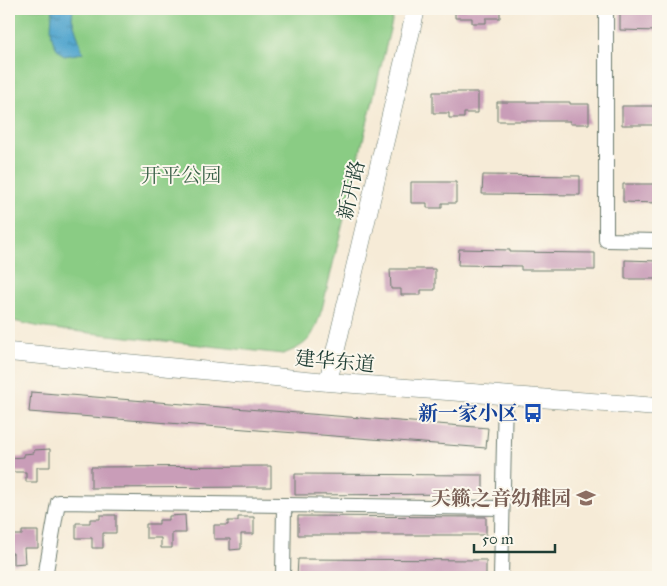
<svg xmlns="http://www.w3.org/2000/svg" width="667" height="586" viewBox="0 0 667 586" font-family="'IM FELL Great Primer','Noto Serif SC',serif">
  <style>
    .green { fill: #8acc84; stroke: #54845c }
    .water { fill: url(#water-ripples); stroke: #387281 }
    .building { fill: #c99db8 }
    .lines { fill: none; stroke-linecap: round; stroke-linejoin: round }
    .minor-casing { stroke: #6a7a6d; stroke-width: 16 }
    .major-casing { stroke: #6a7a6d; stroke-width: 19 }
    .minor { stroke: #fff; stroke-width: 14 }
    .major { stroke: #fff; stroke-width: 18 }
    .labels { text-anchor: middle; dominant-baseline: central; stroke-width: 4; stroke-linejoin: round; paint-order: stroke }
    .park-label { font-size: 20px; fill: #3a6148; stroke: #fbf7ec }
    .street-label { font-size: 20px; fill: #1f3d34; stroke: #fbf7ec }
    .transit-label { font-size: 20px; font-weight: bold; fill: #164399; stroke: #fbf7ec; text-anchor: end }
    .education-label { font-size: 20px; font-weight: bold; fill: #785e54; stroke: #fbf7ec; text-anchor: end }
  </style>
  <defs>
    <pattern id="water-ripples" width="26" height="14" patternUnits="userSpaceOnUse" patternTransform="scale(1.25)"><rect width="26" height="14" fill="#52a6ce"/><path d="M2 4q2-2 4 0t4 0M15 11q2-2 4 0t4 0" fill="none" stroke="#4388a8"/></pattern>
  </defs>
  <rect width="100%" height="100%" fill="#fbf7ec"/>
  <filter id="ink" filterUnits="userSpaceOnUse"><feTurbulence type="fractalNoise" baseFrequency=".02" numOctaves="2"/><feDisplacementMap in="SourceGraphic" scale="10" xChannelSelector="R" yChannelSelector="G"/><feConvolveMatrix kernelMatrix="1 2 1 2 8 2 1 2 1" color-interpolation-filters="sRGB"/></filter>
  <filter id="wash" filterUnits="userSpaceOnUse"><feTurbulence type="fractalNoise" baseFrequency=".0096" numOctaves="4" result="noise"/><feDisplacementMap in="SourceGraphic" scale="20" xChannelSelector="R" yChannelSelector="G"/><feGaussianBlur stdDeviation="1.12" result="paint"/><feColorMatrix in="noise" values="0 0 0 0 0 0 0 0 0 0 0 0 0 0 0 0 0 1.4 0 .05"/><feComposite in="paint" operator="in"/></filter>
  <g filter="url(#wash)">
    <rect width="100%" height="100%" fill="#f6ebd7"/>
    <path class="green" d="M9 9H395L322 309C313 336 311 344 283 354L45 328 9 320Z"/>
    <path class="water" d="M53 9H73L72 18 83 53 64 56C49 44 50 27 53 9Z"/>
    <g id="blocks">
      <path class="building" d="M455 9H500V18H486V23H472V18H455Z
        M620 11H658V31L620 30Z
        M433 92H478V113H464V118H449V113H433Z
        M497 102H570V104H589V124H570V121H497Z
        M622 106H658V125H622Z
        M483 175 580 176V195L482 194Z
        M411 182H456V203H442V208H427V203H411Z
        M623 184H658V203L623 202Z
        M459 249 510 250V252L595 253V270H521V266L458 265Z
        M625 260 658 261V279H625Z
        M390 269H435V290H421V295H401V289H391Z
        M31 392 488 428 486 448 29 412Z
        M50 449V467H37V482H26V472H10V458L24 457V454L34 453V450Z
        M271 466V487L91 488V467Z
        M295 474 483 475V494L295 495Z
        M100 515H116V533H103V548H92V538H76V523H90V519H100Z
        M185 515 186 533H172V548H161V538H146V524H159V520H169V516Z
        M298 516 486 517V535H298Z
        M238 517H254V534H241V549L230 550V539H214V525H228V521H238Z
        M22 531H38V548H24L25 563 13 564V553H9V539H12V535H22Z
        M298 559 486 560V577H297Z"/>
    </g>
  </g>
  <g filter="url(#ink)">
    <use href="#blocks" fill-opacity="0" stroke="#6a7a6d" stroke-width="1"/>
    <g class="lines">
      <g class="minor-casing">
        <path id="minor" d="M606 9V240L658 241
          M45 577 58 502 502 508
          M283 577 284 505
          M501 577 505 396"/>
      </g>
      <g class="major-casing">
        <path id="major" d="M9 352 328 382 658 407
          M328 382 416 9"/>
      </g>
      <use href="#minor" class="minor"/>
      <use href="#major" class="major"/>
    </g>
  </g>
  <defs>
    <g id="bus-bare" transform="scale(1.5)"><path d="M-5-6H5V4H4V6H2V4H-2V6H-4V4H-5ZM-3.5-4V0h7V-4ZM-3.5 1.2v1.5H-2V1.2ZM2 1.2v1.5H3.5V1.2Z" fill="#1a4fb4" stroke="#fbf7ec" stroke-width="2.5" paint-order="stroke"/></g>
    <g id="school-bare" transform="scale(1.5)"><path d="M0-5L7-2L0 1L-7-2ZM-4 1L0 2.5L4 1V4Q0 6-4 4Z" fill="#8d6e63" stroke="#fbf7ec" stroke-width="2.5" paint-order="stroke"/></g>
  </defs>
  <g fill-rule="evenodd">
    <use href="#bus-bare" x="533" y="413"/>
    <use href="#school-bare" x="586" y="498"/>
  </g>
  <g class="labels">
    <g class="park-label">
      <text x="181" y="175">开平公园</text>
    </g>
    <g class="street-label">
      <text transform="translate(351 190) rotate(-77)">新开路</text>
      <text transform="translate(335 361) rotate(5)">建华东道</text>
    </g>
    <g class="transit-label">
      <text x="518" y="413">新一家小区</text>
    </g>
    <g class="education-label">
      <text x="571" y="498">天籁之音幼稚园</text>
    </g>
  </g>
  <rect width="667" height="586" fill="none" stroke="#fbf7ec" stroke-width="30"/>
  <path d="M474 544v8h81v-8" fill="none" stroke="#1f3d34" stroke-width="2.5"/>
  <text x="482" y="544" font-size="15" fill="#1f3d34" stroke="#fbf7ec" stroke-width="4" paint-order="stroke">50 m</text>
</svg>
